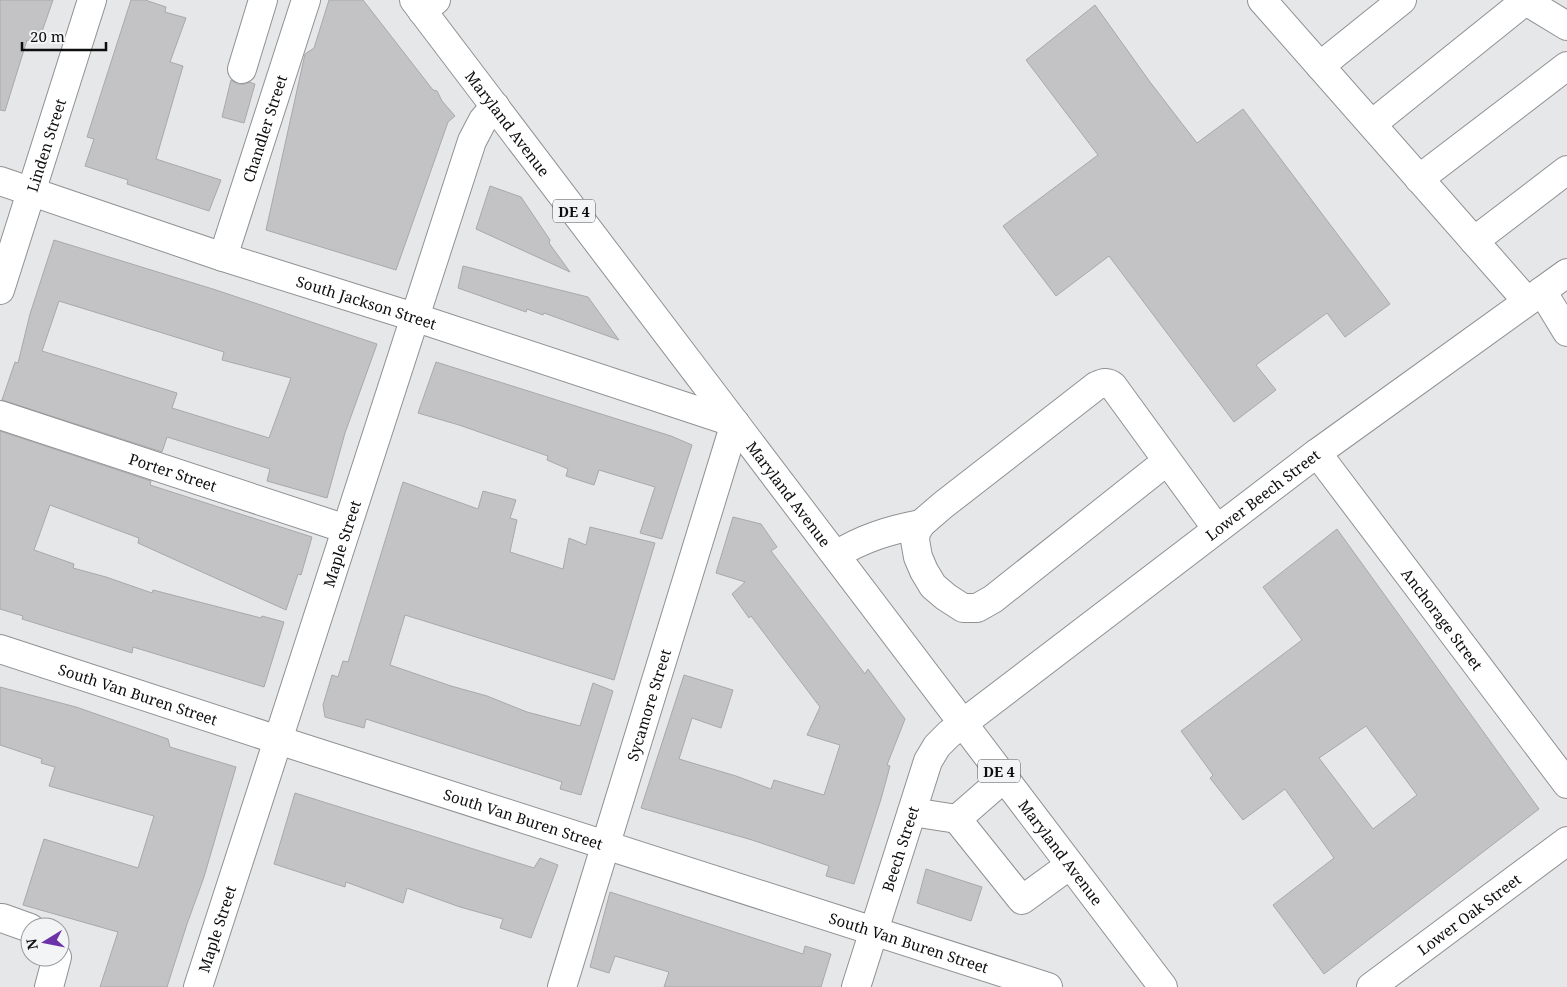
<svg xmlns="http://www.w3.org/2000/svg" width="1567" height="987" viewBox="0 0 1567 987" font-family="'Noto Serif',serif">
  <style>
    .building { fill: #c3c3c5; stroke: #a9a8ab; fill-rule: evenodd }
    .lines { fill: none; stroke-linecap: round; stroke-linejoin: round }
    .minor-casing { stroke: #8f9193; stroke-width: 30 }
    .major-casing { stroke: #8f9193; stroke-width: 30 }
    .minor { stroke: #fff; stroke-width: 28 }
    .major { stroke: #fff; stroke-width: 28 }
    .labels { text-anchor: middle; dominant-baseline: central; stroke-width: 4; stroke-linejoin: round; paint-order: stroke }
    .shield { fill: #f2f4f6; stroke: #525354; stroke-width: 1 }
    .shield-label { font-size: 14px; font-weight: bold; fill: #0d0e0e }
    .street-label { font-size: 15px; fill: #0d0e0e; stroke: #f2f4f6 }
  </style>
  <rect width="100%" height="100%" fill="#e5e7e9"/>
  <path class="building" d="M0 0H53L38 43 27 40 5 111 0 110Z
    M131 0H145L166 7 165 12 186 18 170 62 183 66 156 159 221 180 209 211 127 184 128 180 85 166 94 139 87 137Z
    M329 0H363L433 90 437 91 442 101 455 116 448 122 396 270 266 230 305 54 314 48Z
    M1095 5 1150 82 1197 143 1243 109 1390 304 1345 337 1327 313 1256 365 1276 390 1234 422 1109 256 1056 296 1003 226 1098 155 1026 60Z
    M231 80 238 84H245L249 82 255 84 244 123 222 117Z
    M490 186 521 197 550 240 549 243 570 272 476 229Z
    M54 240 216 290 377 344 345 433 327 498 267 481 270 469 167 437 162 452 2 400 15 362 18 363 30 314ZM59 301 224 352 222 360 291 378 269 438 172 408 177 393 42 351Z
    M463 266 588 297 619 340 544 313 543 315 527 309 526 312 458 288Z
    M436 362 671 436 692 445 662 539 640 533 655 487 599 470 594 485 566 476 568 469 547 460 548 456 459 425 418 413Z
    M0 431 151 481 150 485 312 537 301 575 298 574 286 610 138 543 139 538 50 505 34 550 74 564 73 568 106 577 152 593 153 590 261 618 262 616 284 622 264 687 133 647 132 653 22 619 23 616 0 609Z
    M403 482 478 509 483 491 516 500 510 518 517 520 510 552 563 569 569 538 586 545 590 527 655 543 614 680 405 615 390 665 451 686 487 696 527 712 580 726 593 683 613 691 581 795 560 789 562 782 366 719 364 728 325 717 323 705 332 675 338 677 343 661 348 662Z
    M733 517 761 524 777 547 771 551 865 674 868 669 905 719 887 765 890 766 881 799 854 884 826 876 829 866 752 840 641 808 684 675 733 690 721 728 692 718 679 759 736 776 771 789 774 780 824 795 840 745 807 735 820 707 751 616 749 618 732 594 745 582 716 573Z
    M1337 529 1539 809 1324 974 1273 905 1334 858 1285 789 1243 820 1210 778 1213 775 1181 731 1302 640 1263 587ZM1366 726 1417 795 1373 829 1319 758Z
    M0 687 76 707 168 739 170 747 236 767 204 877 187 924 167 987H100L118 932 23 905 44 839 138 868 154 816 49 786 55 767 41 763 42 759 0 745Z
    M295 793 534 868 540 858 558 865 531 938 500 928 503 919 460 907 407 888 403 903 346 882 345 887 274 864Z
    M926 869 982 887 971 921 917 903Z
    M610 892 803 954 805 946 831 954 821 987H664L669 972 615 956 609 973 590 967Z"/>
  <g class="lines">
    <g class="minor-casing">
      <g id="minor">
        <path d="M1262 0 1527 301"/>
        <path d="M1524 0 1567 26"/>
        <path d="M422 11 436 0"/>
        <path d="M1320 66 1402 0"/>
        <path d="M242 69 263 0"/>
        <path d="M1372 124 1525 1"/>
        <path d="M1419 179 1567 66"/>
        <path d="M1474 241 1567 170"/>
        <path id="s1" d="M223 257 306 0"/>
        <path id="s2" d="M0 290 92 0"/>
        <path d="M1542 291 1567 332"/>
        <path id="s3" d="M0 415 346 529"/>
        <path id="s4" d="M1317 453 1567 784"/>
        <path d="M1167 461 993 599 977 608H963L946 597 933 586 924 571 918 557 915 540 916 532 921 524 943 505 1096 386C1103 383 1107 381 1113 386L1217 529"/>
        <path d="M836 555C863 538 890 530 921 524"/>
        <path id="s5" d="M0 649 278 740 1048 987"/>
        <path d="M1004 778 957 819 1022 900 1070 865"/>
        <path d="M912 812 957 819"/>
        <path d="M2 918 30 928"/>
        <path d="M49 987 57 957"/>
        <path id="s6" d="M198 987 472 141 483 120 495 106"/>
        <path id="s7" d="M562 987 735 423"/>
        <path id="s8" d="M856 987 928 761 937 746 949 734 1317 453 1567 273"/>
        <path id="s9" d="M1371 987 1567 841"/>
      </g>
    </g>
    <g class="major-casing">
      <g id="major">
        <path id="s10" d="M414 0 1163 987"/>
        <path id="s11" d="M0 181 223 257 414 317 735 423"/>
      </g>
    </g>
    <use href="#minor" class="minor"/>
    <use href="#major" class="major"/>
  </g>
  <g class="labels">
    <g class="shield">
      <rect x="553" y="199.5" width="42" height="23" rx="4"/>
      <rect x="978" y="759.5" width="42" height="23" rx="4"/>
    </g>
    <g class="shield-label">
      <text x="574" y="211">DE 4</text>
      <text x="999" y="771">DE 4</text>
    </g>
    <g class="street-label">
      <text stroke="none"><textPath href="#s10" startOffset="155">Maryland Avenue</textPath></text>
      <text stroke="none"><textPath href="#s1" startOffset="135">Chandler Street</textPath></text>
      <text stroke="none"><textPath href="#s2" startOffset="152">Linden Street</textPath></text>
      <text stroke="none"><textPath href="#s11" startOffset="386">South Jackson Street</textPath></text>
      <text stroke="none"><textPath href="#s3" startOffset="182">Porter Street</textPath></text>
      <text stroke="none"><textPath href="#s10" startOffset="620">Maryland Avenue</textPath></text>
      <text stroke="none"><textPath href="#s8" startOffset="666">Lower Beech Street</textPath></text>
      <text stroke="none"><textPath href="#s6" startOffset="466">Maple Street</textPath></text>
      <text stroke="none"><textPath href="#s4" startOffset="208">Anchorage Street</textPath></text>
      <text stroke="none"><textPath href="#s5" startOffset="145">South Van Buren Street</textPath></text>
      <text stroke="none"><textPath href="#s7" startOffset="295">Sycamore Street</textPath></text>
      <text stroke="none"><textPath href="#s5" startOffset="550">South Van Buren Street</textPath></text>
      <text stroke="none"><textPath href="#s8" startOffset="145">Beech Street</textPath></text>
      <text stroke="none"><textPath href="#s10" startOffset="1070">Maryland Avenue</textPath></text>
      <text stroke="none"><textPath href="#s9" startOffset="122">Lower Oak Street</textPath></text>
      <text stroke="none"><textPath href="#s6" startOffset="61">Maple Street</textPath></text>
      <text stroke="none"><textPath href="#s5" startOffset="955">South Van Buren Street</textPath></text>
    </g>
  </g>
  <g transform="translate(45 942) rotate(260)"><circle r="24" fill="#f2f4f6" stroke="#969899"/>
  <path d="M0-4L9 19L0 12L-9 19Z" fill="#6c33a9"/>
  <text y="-8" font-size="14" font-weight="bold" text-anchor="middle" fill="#0d0e0e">N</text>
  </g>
  <path d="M22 42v8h84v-8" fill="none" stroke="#0d0e0e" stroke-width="2.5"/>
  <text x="30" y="42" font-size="15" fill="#0d0e0e" stroke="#f2f4f6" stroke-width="4" paint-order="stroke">20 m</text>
</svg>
